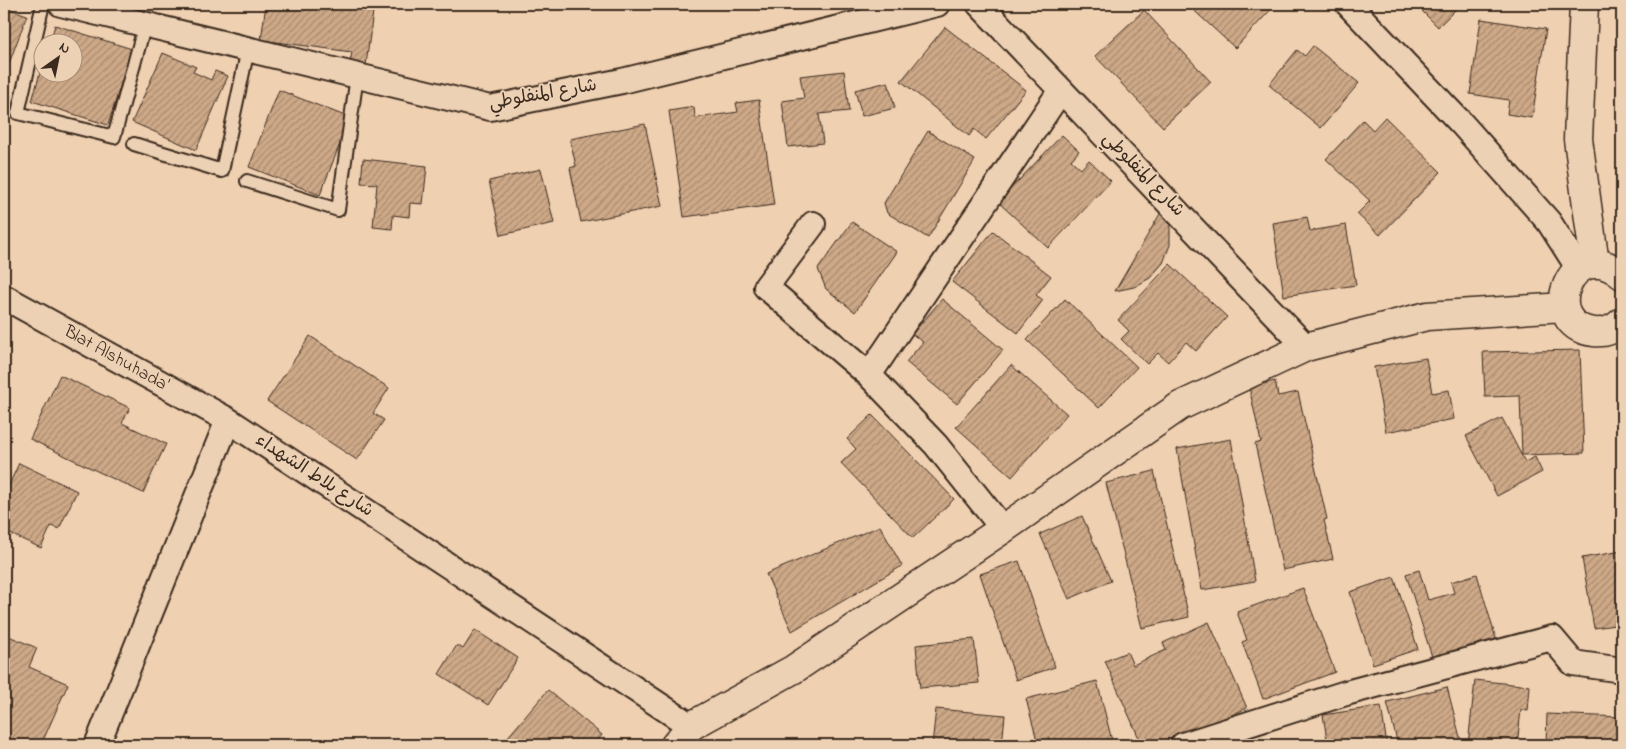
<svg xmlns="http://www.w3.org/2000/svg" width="1626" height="749" viewBox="0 0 1626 749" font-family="'Indie Flower','Playpen Sans Arabic',sans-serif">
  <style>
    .building { fill: url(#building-hatch); stroke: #3b2a1e }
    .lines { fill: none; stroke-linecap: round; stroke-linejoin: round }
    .lane-casing { stroke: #3b2a1e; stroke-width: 16 }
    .street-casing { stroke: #3b2a1e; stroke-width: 28 }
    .secondary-casing { stroke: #3b2a1e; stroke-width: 31 }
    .lane { stroke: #edd1b4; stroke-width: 12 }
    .street { stroke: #edd1b4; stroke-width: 24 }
    .secondary { stroke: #edd1b4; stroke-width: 28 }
    .labels { text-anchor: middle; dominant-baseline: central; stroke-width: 4; stroke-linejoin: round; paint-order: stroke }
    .street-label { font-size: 18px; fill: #3b2a1e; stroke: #edd1b4 }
  </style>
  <defs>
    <pattern id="building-hatch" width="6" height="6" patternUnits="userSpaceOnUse" patternTransform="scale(1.25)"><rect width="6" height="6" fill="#cea988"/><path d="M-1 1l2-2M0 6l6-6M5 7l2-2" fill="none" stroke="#a88a6f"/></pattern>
  </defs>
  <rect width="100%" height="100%" fill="#efd0b1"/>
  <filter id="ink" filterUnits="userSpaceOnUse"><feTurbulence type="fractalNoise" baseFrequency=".02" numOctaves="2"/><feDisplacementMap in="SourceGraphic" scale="10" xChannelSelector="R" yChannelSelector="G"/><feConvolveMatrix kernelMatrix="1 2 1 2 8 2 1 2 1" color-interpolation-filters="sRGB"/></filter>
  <g filter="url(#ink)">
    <path class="building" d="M266 4H374L366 65 350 63 352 52 261 40Z
      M1187 4H1276L1235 48Z
      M1415 4H1461L1438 27Z
      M4 7 27 15 4 77Z
      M1144 10 1211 82 1163 127 1095 56Z
      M1481 19 1546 29 1532 118 1507 114 1509 100 1470 94Z
      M55 25 132 49 108 125 32 101 42 66V72H72V42H50Z
      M945 27 1026 90 986 139 974 129 969 136 901 81Z
      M1313 46 1359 83 1321 128 1269 85 1297 50 1305 56Z
      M163 53 196 67 193 72 211 80 215 71 228 76 196 150 132 122Z
      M844 71 849 111 819 114 823 143 788 147 782 101 804 98 800 76Z
      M888 82 895 108 862 116 855 90Z
      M279 90 350 118 320 195 249 167Z
      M759 100 774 205 684 217 669 111 694 107 695 118 738 112 736 103Z
      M1385 117 1441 172 1380 235 1357 214 1370 201 1326 159 1363 120 1373 130Z
      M645 124 662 206 581 222 570 168 576 166 570 139Z
      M928 131 975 160 928 238 887 213 884 203Z
      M1062 135 1079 151 1071 160 1081 169 1089 160 1111 181 1048 248 998 202Z
      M363 159 427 166 423 204 410 203 409 217 393 215 392 229 373 227 377 184 361 183Z
      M541 169 554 223 501 235 489 181Z
      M1164 207 1170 226V245L1163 263 1150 278 1134 287 1115 291Z
      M1307 217 1310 231 1346 225 1356 285 1284 296 1273 223Z
      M852 222 897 252 855 312 826 289 818 269Z
      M993 231 1051 276 1036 295 1043 300 1018 333 952 282Z
      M1170 264 1227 317 1196 351 1186 342 1168 362 1158 353 1147 364 1121 339 1129 331 1118 320Z
      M942 299 1003 350 957 404 906 362 923 342 912 334Z
      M1065 299 1137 367 1099 408 1027 340Z
      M310 336 389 388 373 413 384 420 357 460 267 401Z
      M1580 350 1584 453 1522 455 1520 396 1485 397 1483 352Z
      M1426 358 1432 393 1449 390 1454 419 1386 432 1374 367Z
      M1011 365 1067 414 1012 477 956 427Z
      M60 375 130 408 122 423 166 444 143 493 30 439Z
      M1275 381 1278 396 1298 392 1327 519 1324 520 1333 559 1283 570 1255 444 1261 442 1249 387Z
      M872 415 954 499 913 538 841 463 856 449 847 439Z
      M1502 418 1525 462 1535 457 1542 472 1497 496 1466 436Z
      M1231 439 1255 581 1202 590 1177 449Z
      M19 463 77 491 59 529 51 526 41 548 4 531V496Z
      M1154 471 1189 617 1142 628 1106 483Z
      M1082 516 1111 581 1069 599 1040 534Z
      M880 526 902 566 792 631 766 574Z
      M1622 551V624L1594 628 1582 558Z
      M1019 561 1055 667 1016 680 980 574Z
      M1419 570 1428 600 1454 593 1451 582 1477 574 1496 639 1432 657 1406 574Z
      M1394 577 1418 649 1373 664 1350 592Z
      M1303 588 1335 672 1263 699 1242 642 1247 640 1237 612Z
      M1209 622 1247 708 1164 745H1142L1105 661 1127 652 1133 665 1166 650 1163 643Z
      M475 630 518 658 488 705 439 674 457 645 463 649Z
      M4 634 37 648 29 667 68 684 41 745H18L4 739Z
      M974 639 979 683 920 688 916 645Z
      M1475 680 1530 686 1528 711 1521 710 1517 745H1468Z
      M1097 681 1113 745H1058L1057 739 1038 744 1026 699Z
      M1447 687 1461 741 1445 745H1398L1387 702Z
      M548 690 602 735 594 745H501Z
      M1381 706 1387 745H1328L1323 715Z
      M936 709 1005 715 1002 745H932Z
      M1547 714 1622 717V745H1546Z
      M1302 740 1303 745H1278Z"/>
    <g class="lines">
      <g class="lane-casing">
        <path id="lane" d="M43 4 18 113 114 137 145 24
          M134 144 222 171 248 49
          M247 181 338 210 357 76"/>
      </g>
      <g class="street-casing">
        <path id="street" d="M61 4 490 108 622 81 937 4
          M979 4 1306 347
          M1348 4 1462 124 1549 222 1579 269
          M813 224 766 287 869 375
          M4 297 228 420
          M1003 529 936 445 869 375 1061 90
          M97 745 228 420 691 726
          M1183 745 1346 693 1552 638 1573 663 1622 670"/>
      </g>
      <g class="secondary-casing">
        <path id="secondary" d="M1584 4 1578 139 1595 264
          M1622 275C1571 232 1536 326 1594 332 1605 333 1615 329 1622 322
          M675 745 691 726 794 669 1003 529 1180 406 1306 347 1427 316 1564 307"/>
      </g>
      <use href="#lane" class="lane"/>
      <use href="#street" class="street"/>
      <use href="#secondary" class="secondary"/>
    </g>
  </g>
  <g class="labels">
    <g class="street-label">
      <text transform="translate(543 95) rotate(-10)">شارع المنفلوطي</text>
      <text transform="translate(1143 175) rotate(46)">شارع المنفلوطي</text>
      <text transform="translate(116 359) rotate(29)">Blat Alshuhada'</text>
      <text transform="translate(314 476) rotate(33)">شارع بلاط الشهداء</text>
    </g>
  </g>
  <rect width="1626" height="749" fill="none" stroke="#edd1b4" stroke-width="20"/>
  <rect x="10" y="10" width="1606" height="729" fill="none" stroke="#3b2a1e" stroke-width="2" filter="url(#ink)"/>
  <g transform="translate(58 58) rotate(33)"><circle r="24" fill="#edd1b4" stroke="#a68e78"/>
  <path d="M0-4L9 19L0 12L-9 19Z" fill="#3b2a1e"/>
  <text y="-8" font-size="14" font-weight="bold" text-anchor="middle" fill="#3b2a1e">N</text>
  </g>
</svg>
